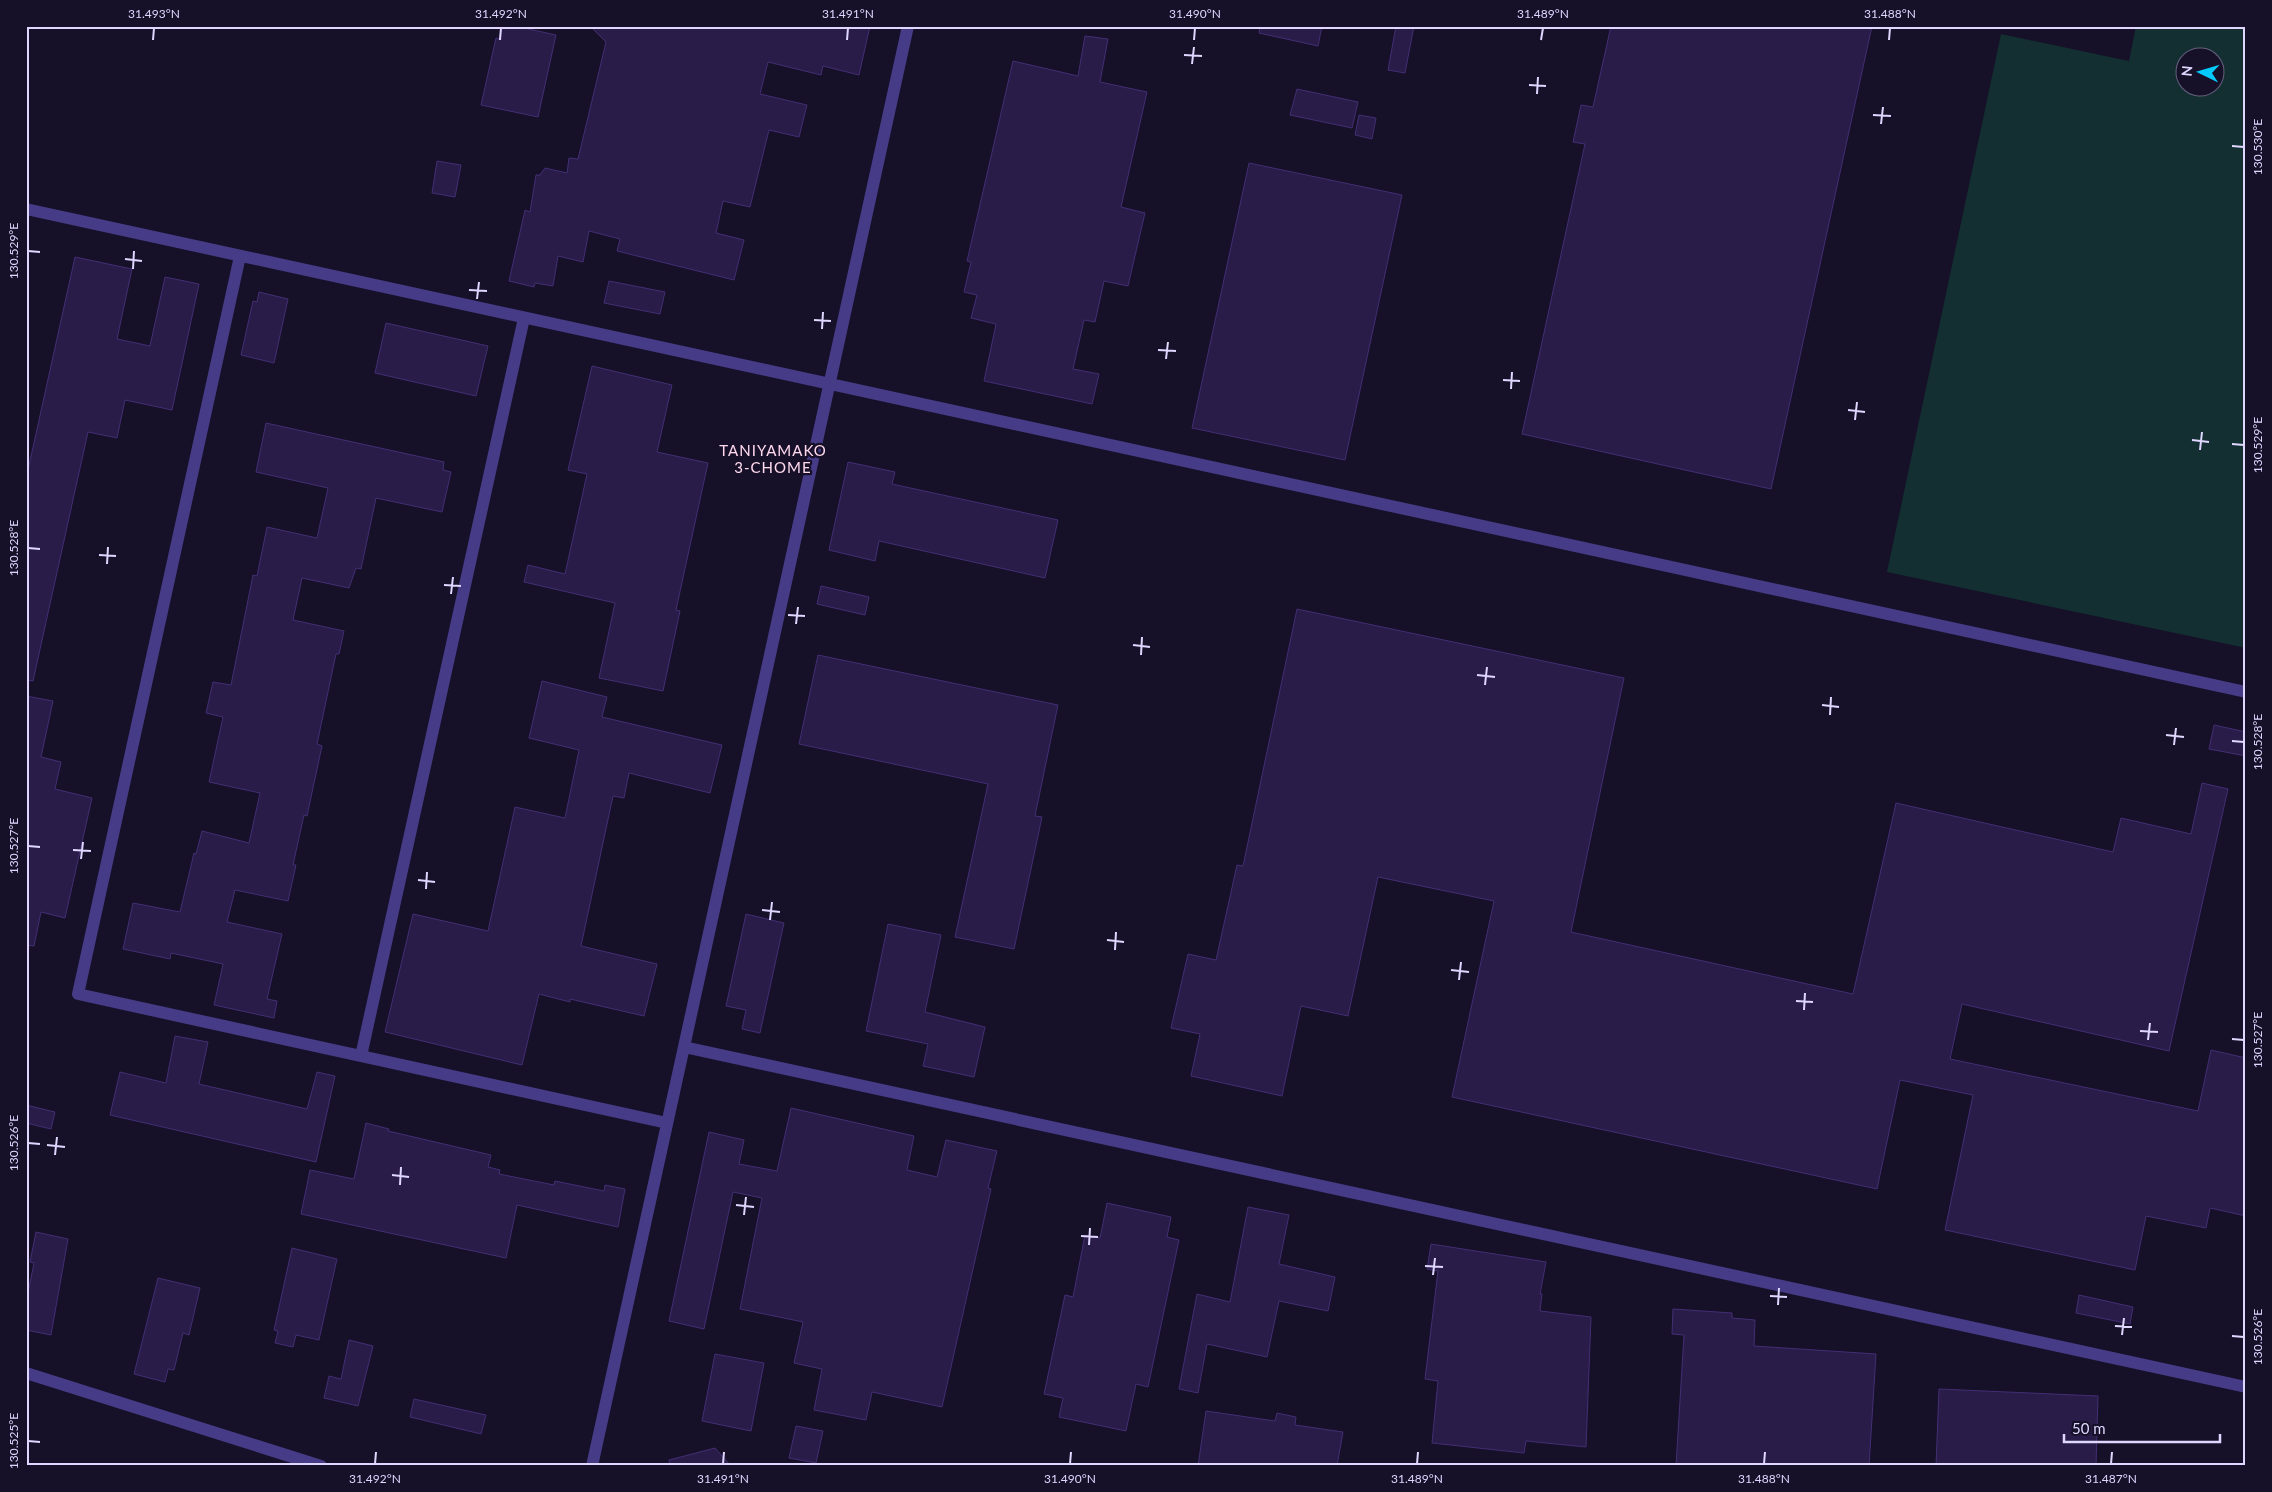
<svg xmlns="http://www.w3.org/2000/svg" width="2272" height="1492" viewBox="0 0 2272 1492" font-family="Lato,sans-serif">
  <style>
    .green { fill: #132f31; fill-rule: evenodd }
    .building { fill: #2a1c48; stroke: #432e74 }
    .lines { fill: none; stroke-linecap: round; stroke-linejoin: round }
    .minor { stroke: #463b86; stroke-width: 12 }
    .ticks { fill: none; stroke: #dfd7ff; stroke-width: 2 }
    .labels { text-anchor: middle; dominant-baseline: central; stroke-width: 4.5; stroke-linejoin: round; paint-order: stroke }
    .neighbourhood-label { font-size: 15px; letter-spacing: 1px; fill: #ffd9ed; stroke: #161028 }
    .neatline { fill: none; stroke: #dfd7ff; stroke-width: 2 }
    .ticks-label { font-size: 12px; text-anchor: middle; fill: #dfd7ff }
  </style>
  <rect width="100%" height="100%" fill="#161028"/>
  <path class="green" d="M2136 26H2246V648L1887 572 2001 34 2129 61ZM2184 58H2214V88H2184Z"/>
  <path class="building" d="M502 26H515L556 35 538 117 481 105 496 38 499 39Z
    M590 26H870L859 75 823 66 821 75 768 62 760 94 807 105 799 137 769 130 750 207 723 201 716 233 744 240 734 280 617 251 620 239 589 231 583 262 558 256 553 286 535 283 534 287 509 281 525 210 530 212 536 175H540L545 168 567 173 569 158 578 159 606 42Z
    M1260 26H1322L1318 46 1259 33Z
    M1396 26H1414L1405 73 1388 70Z
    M1611 26H1872L1771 489 1522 434 1585 144 1573 142 1581 105 1593 107Z
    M1085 36 1108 39 1100 82 1147 92 1121 207 1145 213 1128 286 1104 281 1095 322 1084 320 1073 369 1099 374 1092 404 984 381 996 324 971 318 977 295 964 292 971 262 967 261 1013 61 1078 76Z
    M1297 89 1358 102 1352 128 1290 115Z
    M1359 115 1376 118 1372 139 1355 135Z
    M437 161 461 165 455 197 432 193Z
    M1249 163 1402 195 1345 460 1192 428Z
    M75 257 132 269 117 339 150 346 165 277 199 284 172 410 125 400 117 438 88 432 33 681 26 680V479Z
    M609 281 665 292 660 314 604 303Z
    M259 292 288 299 274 363 241 355 253 301 257 302Z
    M386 323 488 346 476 396 375 373Z
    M592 366 672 385 657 452 708 463 676 610 680 611 663 691 599 678 615 603 524 582 528 565 565 574 587 474 568 470Z
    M266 423 444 462 443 470 451 472 442 512 376 498 361 569 356 568 349 588 302 578 293 620 344 631 339 654H336L317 744 322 746 307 816 304 815 293 865H296L288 901 235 890 227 922 282 934 267 999 277 1001 274 1018 214 1005 223 964 171 953 170 959 123 949 133 903 180 912 194 853 196 854 202 831 249 843 260 793 209 782 223 717 206 713 213 682 231 685 253 575 257 576 267 527 317 538 328 488 256 472Z
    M848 462 895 472 892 484 1058 520 1045 578 879 541 875 561 829 550Z
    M821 586 869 597 865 615 817 604Z
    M1297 609 1624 678 1571 932 1853 994 1896 803 2113 852 2121 818 2191 834 2202 783 2228 789 2169 1051 1962 1004 1950 1059 2198 1111 2211 1050 2246 1058V1216L2210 1208 2206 1228 2146 1216 2135 1270 1945 1230 1973 1095 1900 1080 1877 1189 1452 1097 1494 901 1378 877 1348 1016 1301 1006 1282 1096 1191 1076 1200 1034 1171 1028 1188 954 1216 960 1237 865 1243 866Z
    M818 655 1058 705 1035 816 1042 817 1014 949 955 937 988 784 799 744Z
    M542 681 607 697 602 717 722 745 710 793 629 773 624 798 613 796 581 946 657 964 644 1016 570 999V1002L539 994 522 1065 385 1032 413 914 488 931 515 807 565 818 579 750 529 738Z
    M26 696 53 701 41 757 61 762 55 789 92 798 65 918 41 912 34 946 26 945Z
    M2214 725 2246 732V756L2209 749Z
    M746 914 784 923 760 1033 742 1029 746 1010 726 1006Z
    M888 924 941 935 925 1012 985 1027 974 1077 923 1066 928 1044 866 1031Z
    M175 1036 208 1042 199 1084 307 1109 317 1072 335 1076 316 1162 110 1115 120 1072 166 1083Z
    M26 1105 55 1112 51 1129 26 1123Z
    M791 1108 914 1136 907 1170 937 1177 946 1140 997 1151 988 1188 991 1189 942 1407 872 1392 866 1420 814 1410 822 1369 794 1363 803 1322 740 1309 762 1198 733 1192 704 1329 669 1321 709 1132 744 1140 739 1164 777 1171Z
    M366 1123 389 1129 388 1131 491 1155 488 1167 500 1170 499 1174 554 1185 555 1181 604 1191 605 1185 625 1189 618 1227 517 1205 506 1258 301 1214 310 1170 354 1179Z
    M1107 1203 1171 1217 1167 1237 1179 1240 1148 1387 1136 1384 1126 1431 1059 1417 1063 1398 1044 1394 1065 1295 1073 1297 1085 1235 1100 1238Z
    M1248 1207 1289 1215 1279 1264 1335 1277 1328 1311 1279 1301 1267 1357 1207 1344 1198 1393 1179 1389 1197 1294 1230 1302Z
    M36 1232 68 1239 51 1335 26 1330V1303L34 1263 30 1262Z
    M1431 1244 1546 1262 1540 1294H1542L1540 1311 1591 1317 1586 1447 1526 1441 1524 1453 1432 1443 1438 1381 1425 1379 1438 1271 1427 1269Z
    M292 1248 337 1259 319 1340 296 1335 293 1347 275 1343 278 1331 274 1330Z
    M158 1278 200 1288 189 1335 183 1333 174 1370 168 1369 165 1382 134 1374Z
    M2079 1295 2133 1307 2130 1324 2076 1313Z
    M1673 1309 1732 1313V1318L1755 1320 1754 1346 1876 1354 1869 1466H1676L1684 1335 1672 1334Z
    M349 1340 373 1346 358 1406 324 1398 329 1376 341 1379Z
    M715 1354 764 1363 751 1431 702 1421Z
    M1939 1389 2098 1396 2096 1466H1936Z
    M414 1399 486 1415 481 1434 410 1417Z
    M1206 1411 1275 1421 1277 1413 1296 1417 1295 1425 1343 1432 1337 1466H1198Z
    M796 1426 823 1431 816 1463 789 1458Z
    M715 1448 731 1466H670L669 1460Z"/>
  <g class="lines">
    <path class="minor" d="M26 209 2246 692
      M240 256 78 994 667 1123
      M684 1047 2246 1387
      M361 1056 524 318
      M26 1373 321 1466
      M592 1466 908 26"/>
  </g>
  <path class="ticks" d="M153 40 154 28M500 40 501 28M847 40 848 28M1194 40 1195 28M1541 40 1543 28M1889 40 1890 28M1184 55 1202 56M1192 64 1194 47M1529 85 1546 86M1537 94 1538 77M1873 115 1891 116M1881 124 1883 107M2232 146 2244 147M28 251 40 252M125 259 142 261M133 269 134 251M469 290 487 291M477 299 479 282M814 320 831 321M822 329 823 312M1158 350 1176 351M1166 359 1168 342M1503 380 1520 381M1511 389 1512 372M1848 410 1865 412M1855 420 1857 402M2192 440 2209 442M2232 444 2244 445M2200 450 2202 432M28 548 40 549M99 555 116 556M107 564 108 547M444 585 461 586M451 594 453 577M788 615 805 616M796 624 798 607M1133 645 1150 647M1141 655 1142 637M1477 675 1495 677M1485 685 1487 667M1822 705 1839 707M1830 715 1831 697M2166 735 2184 737M2232 741 2244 742M2174 745 2176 728M28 846 40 847M73 850 91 851M81 859 83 842M418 880 435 882M426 889 427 872M762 910 780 912M770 920 772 902M1107 940 1124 942M1115 950 1116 932M1451 970 1469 972M1459 980 1461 962M1796 1001 1813 1002M1804 1010 1805 993M2140 1031 2158 1032M2232 1039 2244 1040M2148 1040 2150 1023M28 1143 40 1144M47 1145 65 1147M55 1155 57 1137M392 1175 409 1177M400 1185 401 1167M736 1205 754 1207M744 1215 746 1197M1081 1236 1098 1237M1089 1245 1090 1228M1425 1266 1443 1267M1433 1275 1435 1258M1770 1296 1787 1297M1778 1305 1779 1288M2115 1326 2132 1327M2122 1335 2124 1318M2232 1336 2244 1337M28 1441 40 1442M375 1464 376 1452M723 1464 724 1452M1070 1464 1071 1452M1417 1464 1418 1452M1764 1464 1765 1452M2111 1464 2112 1452"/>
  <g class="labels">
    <g class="neighbourhood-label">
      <text x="773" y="450">TANIYAMAKO<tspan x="773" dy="17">3-CHOME</tspan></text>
    </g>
  </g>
  <rect width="2272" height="1492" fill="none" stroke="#161028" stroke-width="55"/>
  <g transform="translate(2200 72) rotate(275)"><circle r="24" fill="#161028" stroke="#66607e"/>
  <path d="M0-4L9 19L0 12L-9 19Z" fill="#04cbfd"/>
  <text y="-8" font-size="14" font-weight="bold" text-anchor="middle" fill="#dfd7ff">N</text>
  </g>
  <path d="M2064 1434v8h156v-8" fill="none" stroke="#dfd7ff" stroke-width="2.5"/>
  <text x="2072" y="1434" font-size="15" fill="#dfd7ff" stroke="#161028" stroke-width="4" paint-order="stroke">50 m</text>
  <rect x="28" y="28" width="2216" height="1436" class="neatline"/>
  <g class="ticks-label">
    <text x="154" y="18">31.493°N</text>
    <text x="501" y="18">31.492°N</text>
    <text x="848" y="18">31.491°N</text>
    <text x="1195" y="18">31.490°N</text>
    <text x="1543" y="18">31.489°N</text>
    <text x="1890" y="18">31.488°N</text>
    <text transform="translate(2258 147) rotate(-90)" y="4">130.530°E</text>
    <text transform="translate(14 251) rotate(-90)" y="4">130.529°E</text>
    <text transform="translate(2258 445) rotate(-90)" y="4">130.529°E</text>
    <text transform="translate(14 548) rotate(-90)" y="4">130.528°E</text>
    <text transform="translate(2258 742) rotate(-90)" y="4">130.528°E</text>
    <text transform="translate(14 846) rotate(-90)" y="4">130.527°E</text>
    <text transform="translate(2258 1040) rotate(-90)" y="4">130.527°E</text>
    <text transform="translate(14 1143) rotate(-90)" y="4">130.526°E</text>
    <text transform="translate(2258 1337) rotate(-90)" y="4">130.526°E</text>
    <text transform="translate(14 1441) rotate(-90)" y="4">130.525°E</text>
    <text x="375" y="1483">31.492°N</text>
    <text x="723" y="1483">31.491°N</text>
    <text x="1070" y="1483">31.490°N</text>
    <text x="1417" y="1483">31.489°N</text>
    <text x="1764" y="1483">31.488°N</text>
    <text x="2111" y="1483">31.487°N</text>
  </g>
</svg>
